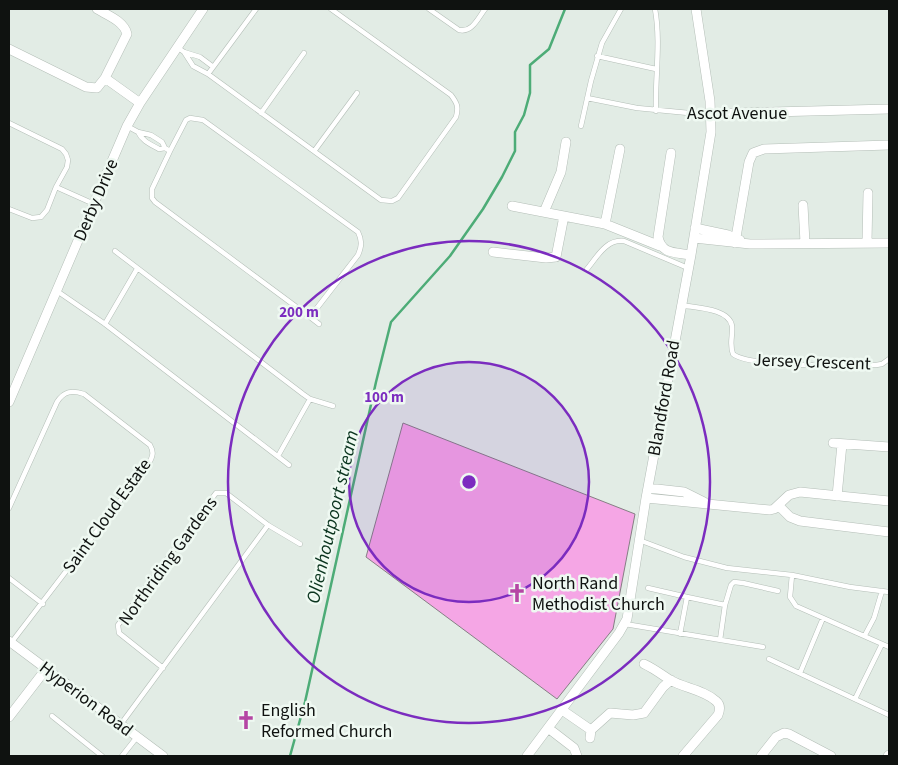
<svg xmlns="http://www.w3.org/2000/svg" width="898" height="765" viewBox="0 0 898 765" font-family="'Source Sans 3',sans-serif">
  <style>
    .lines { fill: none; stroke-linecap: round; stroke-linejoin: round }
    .stream { stroke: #4dac77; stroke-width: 2.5 }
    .building { fill: #f5a6e5; stroke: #867e84 }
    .service-casing { stroke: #b4beb7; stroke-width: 5.5 }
    .minor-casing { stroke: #b4beb7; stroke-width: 10 }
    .service { stroke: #fff; stroke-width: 4.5 }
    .minor { stroke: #fff; stroke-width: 9 }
    .ring { fill: none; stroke: #7b2cbf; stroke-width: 2.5 }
    .labels { text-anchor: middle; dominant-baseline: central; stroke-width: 5; stroke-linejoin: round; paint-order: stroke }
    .street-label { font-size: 18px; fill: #0f1210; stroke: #eff9f2 }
    .poi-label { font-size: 18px; fill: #0f1210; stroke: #eff9f2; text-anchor: start }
    .water-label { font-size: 19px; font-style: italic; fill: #0a341e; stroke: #eff9f2 }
    .centre { fill: #7b2cbf; stroke: #eff9f2; stroke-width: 2.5 }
    .ring-label { font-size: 15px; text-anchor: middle; font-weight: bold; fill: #7b2cbf; stroke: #eff9f2; stroke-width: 5; stroke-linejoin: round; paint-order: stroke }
  </style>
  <rect width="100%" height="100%" fill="#e2ece5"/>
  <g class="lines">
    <path class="stream" d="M290 756 305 702 376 382 391 322 450 256 483 209 502 177 515 151V132L524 115 530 93V65L549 49 565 9"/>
  </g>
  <path class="building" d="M403 423 635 514 613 629 557 699 366 557Z"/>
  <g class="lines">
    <g class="service-casing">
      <path id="service" d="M429 9 459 30C472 33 478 18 485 9
        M655 9C661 42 655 77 656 111
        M177 47 184 52 200 57 212 66
        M184 52 193 66 208 74 381 200 392 201 398 198 456 117C459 107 457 103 451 95L331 9
        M597 56 656 69
        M208 74 256 9
        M587 98 637 108 699 114
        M261 113 304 53
        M9 123 62 149 66 154 68 160 67 167 56 187 47 210 41 217 32 218 9 209
        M127 126 138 132 151 135 162 142 165 148 170 151
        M581 126 591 81 602 43 621 9
        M138 132C142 141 150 144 159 149L165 148
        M315 150 357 93
        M56 187 94 204
        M115 251 303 394 310 399 333 406
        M587 269C597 257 606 239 624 241L688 268
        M57 291 105 324 289 465
        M680 305C695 308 729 308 732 326 733 336 729 344 733 354 750 368 850 365 876 365L882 364 889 359
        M310 317 358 255C362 246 362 240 358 232L203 120 190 118 186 120 170 151 152 189V198L155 202 310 317 319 324
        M105 324 137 269
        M278 456 310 399
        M9 508 57 402C64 391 72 390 84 394L150 445C154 452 153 456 149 463L11 643
        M639 540 684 557 727 568 792 575 850 587 889 592
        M792 575 790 597 796 606 889 647
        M9 578 43 604
        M648 588 687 597 680 634
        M687 597 725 605 720 640
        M725 605 731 585 734 582 743 583 778 591
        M625 624 763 647
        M865 635 874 618 882 591
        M769 659 889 715
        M163 668 119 633 118 625 216 493H226L268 525 300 544
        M800 673 823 618
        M855 699 882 644
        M52 716 102 756
        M121 724 268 525
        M122 756 137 737"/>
    </g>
    <g class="minor-casing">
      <path id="minor" d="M9 49 86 87 97 88 105 78 127 34C124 21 107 15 97 9
        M105 78 140 103
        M699 114 889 109
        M620 149 605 224 660 246
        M671 153 658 237C662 255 675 252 691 255
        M803 205 805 243
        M512 206 605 224
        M544 212 561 172 566 142
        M695 228 728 235 740 240
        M694 238 750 244 889 243
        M867 242 868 193
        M735 243 749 162 753 153 764 149 889 145
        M493 252 546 258 556 257 564 216
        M9 402 127 126 140 103 203 9
        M833 443 889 447
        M648 488 684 492 704 502
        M837 496 842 444
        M646 498 770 510 774 509 789 495 800 492 889 501
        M779 506 790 517 800 521 889 532
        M9 641 163 756
        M644 664C653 668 661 674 670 680 684 688 704 690 716 701 721 705 720 710 718 715L683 756
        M562 710 591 730
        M9 717 46 669
        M548 728 574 748 577 756
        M590 738 591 730 610 713 633 715 644 713 663 687 671 680
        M527 756 619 633 627 619 646 498 691 255 711 132 710 101 696 9
        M761 756 776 737 784 733 789 734 831 756
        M888 756 889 755"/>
    </g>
    <use href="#service" class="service"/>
    <use href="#minor" class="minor"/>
  </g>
  <circle cx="469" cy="482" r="120" fill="#7b2cbf" fill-opacity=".12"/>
  <g class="ring">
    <circle cx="469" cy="482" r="120"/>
    <circle cx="469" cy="482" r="241"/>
  </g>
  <defs>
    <g id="church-bare" transform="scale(1.5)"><path d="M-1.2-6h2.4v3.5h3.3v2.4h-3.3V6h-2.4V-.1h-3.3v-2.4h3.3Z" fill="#b546a4" stroke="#eff9f2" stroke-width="2.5" paint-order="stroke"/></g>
  </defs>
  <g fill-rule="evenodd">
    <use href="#church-bare" x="517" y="593"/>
    <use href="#church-bare" x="246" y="720"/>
  </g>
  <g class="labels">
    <g class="street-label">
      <text x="737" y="113">Ascot Avenue</text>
      <text transform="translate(96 200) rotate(-67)">Derby Drive</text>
      <text transform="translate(812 362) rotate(2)">Jersey Crescent</text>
      <text transform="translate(664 398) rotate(-80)">Blandford Road</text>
      <text transform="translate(107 516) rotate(-54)">Saint Cloud Estate</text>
      <text transform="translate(168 561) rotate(-54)">Northriding Gardens</text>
      <text transform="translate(86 699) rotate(37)">Hyperion Road</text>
    </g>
    <g class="poi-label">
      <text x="532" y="583">North Rand<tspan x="532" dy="21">Methodist Church</tspan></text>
      <text x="261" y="710">English<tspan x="261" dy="21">Reformed Church</tspan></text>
    </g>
    <g class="water-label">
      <text transform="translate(333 517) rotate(-77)">Olienhoutpoort stream</text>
    </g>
  </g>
  <circle cx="469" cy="482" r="8" class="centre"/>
  <g class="ring-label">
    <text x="299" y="317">200 m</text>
    <text x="384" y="402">100 m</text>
  </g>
  <rect width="898" height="765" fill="none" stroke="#0f1210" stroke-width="20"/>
</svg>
